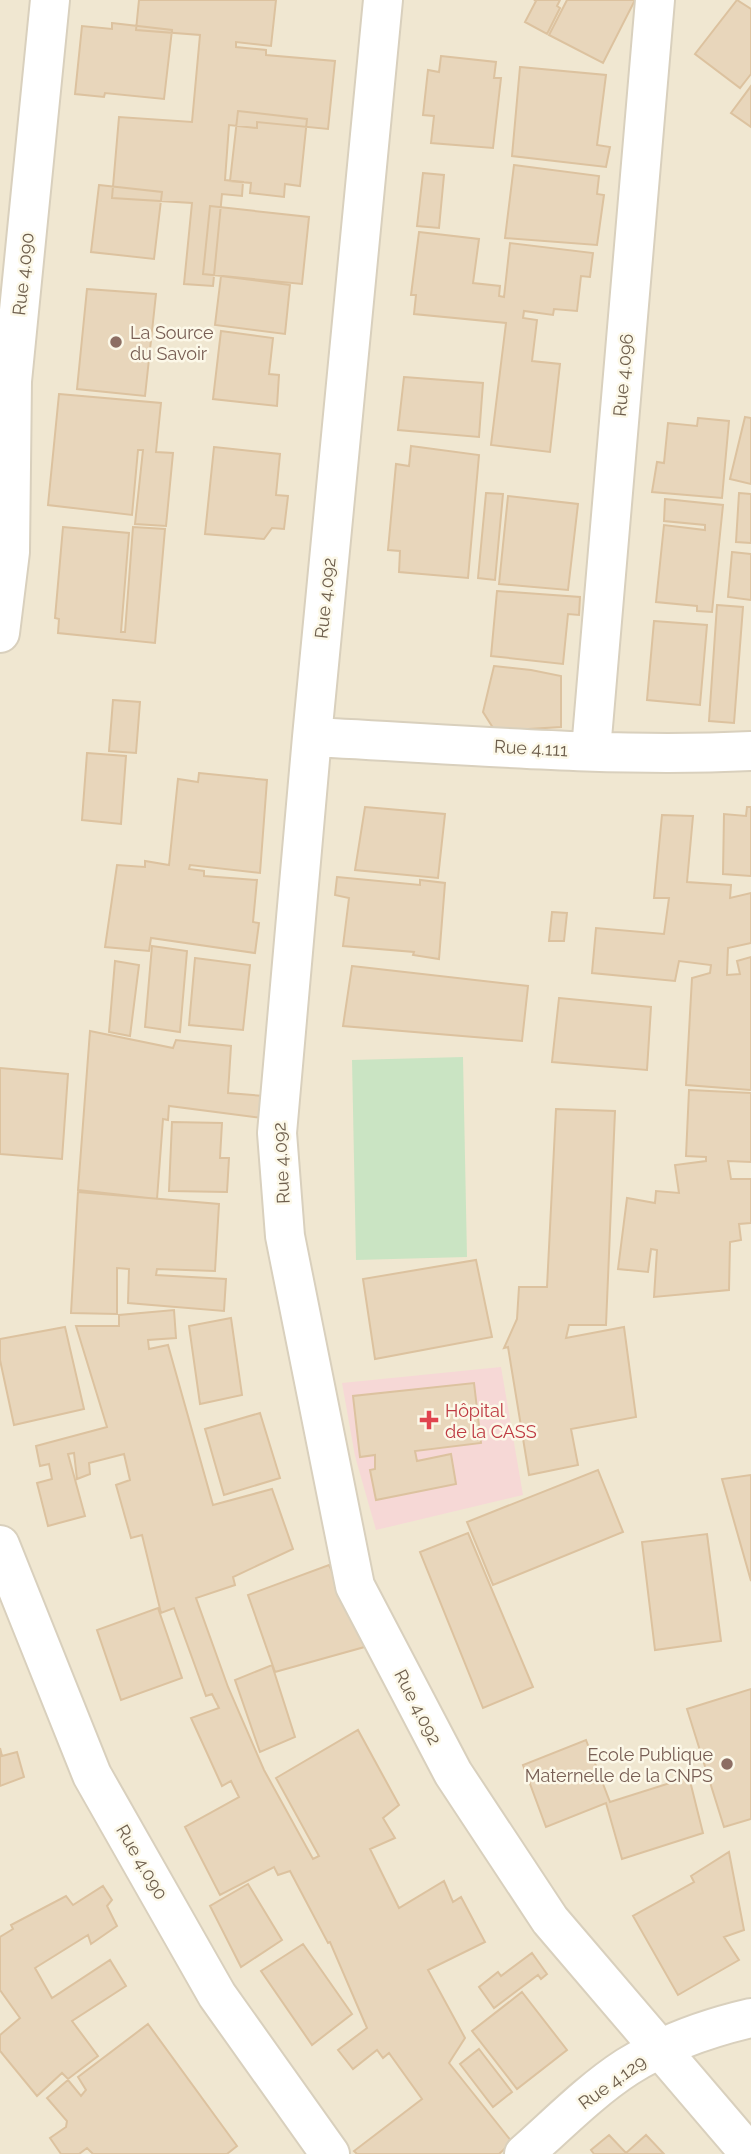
<svg xmlns="http://www.w3.org/2000/svg" width="751" height="2154" viewBox="0 0 751 2154" font-family="Raleway,sans-serif">
  <style>
    .residential { fill: #f0e7d1 }
    .medical { fill: #f6d8d6 }
    .green { fill: #cae4c3 }
    .building { fill: #e8d6bb; stroke: #dcc29f; stroke-width: 2 }
    .lines { fill: none; stroke-linecap: round; stroke-linejoin: round }
    .minor-casing { stroke: #d9d0bd; stroke-width: 42 }
    .minor { stroke: #fff; stroke-width: 38 }
    .education-dot { fill: #8d6e63; stroke: #fcf8e8; stroke-width: 2.5 }
    .health-dot { fill: #e0444e; stroke: #fcf8e8; stroke-width: 2.5 }
    .labels { text-anchor: middle; dominant-baseline: central; stroke-width: 5; stroke-linejoin: round; paint-order: stroke }
    .street-label { font-size: 18px; fill: #6d5e4c; stroke: #fcf8e8 }
    .education-label { font-size: 18px; fill: #785e54; stroke: #fcf8e8; text-anchor: start }
    .health-label { font-size: 18px; fill: #be3a42; stroke: #fcf8e8; text-anchor: start }
  </style>
  <rect width="100%" height="100%" fill="#f9f4e2"/>
  <path class="residential" d="M0 0H751V2154H0Z"/>
  <path class="medical" d="M501 1367 523 1495 376 1530 355 1456 342 1383Z"/>
  <path class="green" d="M463 1057 467 1257 356 1260 352 1060Z"/>
  <path class="building" d="M139 0H276L271 46 236 42V47L266 50V55L335 61 328 129 257 122V128L229 125 225 180 243 182 242 196 222 194 213 286 184 284 192 203 112 198 119 117 192 122 200 35 136 30Z
    M534 0H560L557 6 560 8 547 34 525 22 536 1Z
    M567 0H635L603 63 549 35Z
    M737 0 751 9V74L740 88 695 54Z
    M112 23 172 30 164 99 105 93 104 97 75 94 82 26 112 29Z
    M441 56 496 62 494 78H501L493 148 431 143 434 116 423 115 428 70 439 72Z
    M520 67 606 75 597 145 610 147 606 167 512 156Z
    M751 86V127L731 113Z
    M238 111 307 119 300 186 285 184 284 197 250 193 251 183 230 181Z
    M514 165 599 176 597 194 604 195 597 245 505 238Z
    M423 173 444 175 439 228 417 226Z
    M99 185 162 192 154 259 91 252Z
    M210 206 309 217 302 284 203 274Z
    M419 232 479 239 473 283 500 286 499 296 504 297 510 243 593 253 590 277 581 276 577 311 554 309 553 315 524 311 523 318 537 320 532 361 560 364 550 452 491 445 506 323 414 314 416 295H411Z
    M221 276 290 285 285 334 215 325Z
    M87 289 156 294 145 396 77 389Z
    M221 331 273 338 269 374 279 375 277 406 213 399Z
    M404 377 483 383 479 437 398 430Z
    M59 394 161 403 156 452 173 453 166 526 135 524 143 450H138L132 515 48 505Z
    M745 417 751 418V484L730 479Z
    M698 418 729 421 722 498 652 492 657 462 664 463 668 423 697 426Z
    M411 446 479 455 468 578 399 572 400 551 388 550 396 464 409 466Z
    M214 447 280 454 276 495 288 496 284 529 272 528 264 539 205 534Z
    M486 493 503 494 495 580 478 578Z
    M739 493 751 494V543L736 542Z
    M508 496 578 504 568 590 499 584Z
    M665 499 723 505 712 612 697 611V606L656 602 664 525 705 530V525L664 521Z
    M63 527 129 533 121 632H125L133 527 165 529 155 643 58 633 59 619 55 618Z
    M732 552 751 554V600L728 597Z
    M497 591 580 597 579 615 568 614 563 664 491 656Z
    M717 605 743 607 734 723 709 721Z
    M654 621 707 625 700 705 647 700Z
    M494 666 531 670 561 676V727L495 731 483 712Z
    M113 700 140 702 136 753 109 751Z
    M87 753 126 756 121 824 82 820Z
    M199 773 267 780 260 873 190 865 189 869 204 871V876L257 880 253 922 259 923 255 953 151 938 149 951 105 947 117 865 145 867V861L169 865 178 779 198 782Z
    M365 807 445 814 438 878 355 870Z
    M747 807H751V876L723 874 724 814 746 816Z
    M662 815 693 816 687 882 731 885 730 898 751 893V943L728 948 727 975 740 974 737 961 751 957V1090L686 1085 692 978 710 973 711 965 679 961 675 981 592 973 596 928 664 934 669 898H654Z
    M337 877 420 885V880L445 883 439 959 413 955 414 952 343 946 349 898 335 895Z
    M552 912 567 913 564 941H549Z
    M152 946 187 951 180 1032 145 1027Z
    M195 958 250 965 243 1030 189 1025Z
    M115 961 139 965 130 1036 109 1032Z
    M352 966 528 986 522 1041 343 1026Z
    M559 998 651 1007 647 1070 552 1062Z
    M90 1031 173 1048 176 1040 231 1046 228 1093 264 1096 262 1118 169 1106 168 1120 163 1119 157 1199 78 1190Z
    M0 1068 68 1074 62 1159 0 1154Z
    M689 1090 751 1093V1162L728 1161 731 1179H751V1223L739 1224 741 1240 730 1242 729 1290 654 1297 657 1250 651 1249 648 1272 618 1269 627 1198 655 1203 656 1191 679 1193 675 1165 706 1161V1157L686 1156Z
    M556 1109 615 1111 606 1325H569L566 1338 624 1327 636 1417 571 1429 578 1465 529 1475 508 1347 504 1348 517 1319 519 1287H547Z
    M172 1122 222 1123 220 1158H229L227 1192 169 1191Z
    M78 1192 219 1204 215 1271 157 1269 156 1275 226 1279 224 1311 128 1303 129 1269 117 1268V1314L71 1313Z
    M476 1260 492 1337 375 1359 363 1279Z
    M174 1310 176 1338 148 1340 149 1349 168 1345 213 1505 272 1489 293 1549 233 1577 235 1585 196 1598 228 1687 264 1770 313 1859 319 1856 276 1778 358 1730 399 1805 383 1818 395 1838 370 1849 399 1908 444 1881 453 1902 461 1897 485 1942 428 1970 465 2038 449 2063 512 2142 499 2154H357L354 2151 422 2099 389 2053 383 2058 377 2050 353 2069 338 2050 367 2028 330 1942 328 1943 290 1871 278 1875 274 1867 220 1895 185 1827 239 1797 231 1781 222 1786 191 1718 219 1708 212 1694 206 1696 174 1608 161 1613 142 1535 131 1538 116 1485 130 1480 124 1454 89 1463 90 1474 77 1479 74 1453 68 1454 85 1516 48 1526 37 1483 52 1479 49 1464 40 1466 36 1446 107 1427 76 1326H119V1315Z
    M231 1318 242 1395 200 1404 189 1326Z
    M65 1327 84 1409 14 1425 0 1360V1339Z
    M474 1383 481 1443 415 1451 417 1461 451 1454 456 1484 376 1500 370 1470 375 1469V1455L360 1457 353 1396Z
    M260 1413 280 1478 224 1495 205 1429Z
    M598 1470 623 1532 493 1585 467 1522Z
    M751 1475V1581L722 1479Z
    M468 1533 533 1687 483 1708 420 1552Z
    M707 1534 721 1641 655 1650 642 1542Z
    M329 1565 368 1646 275 1672 248 1595Z
    M158 1608 182 1678 121 1700 97 1630Z
    M272 1665 295 1737 260 1752 235 1680Z
    M751 1689V1819L724 1827 687 1709Z
    M586 1740 610 1802 689 1777 703 1833 622 1859 606 1803 546 1827 523 1765Z
    M0 1748 2 1756 17 1752 24 1777 0 1786Z
    M729 1852 744 1930 724 1937 739 1960 678 1995 633 1916 694 1882 691 1876Z
    M248 1884 282 1940 241 1967 210 1906Z
    M103 1886 112 1900 107 1906 117 1926 91 1944 88 1935 35 1968 52 1998 110 1960 126 1986 72 2021 98 2056 68 2079 62 2073 37 2096 0 2051V2035L20 2018 0 1990V1937L13 1929 11 1925 66 1896 73 1905Z
    M303 1944 352 2014 312 2045 261 1971Z
    M532 1953 547 1974 541 1979 538 1975 494 2008 479 1987 498 1972 501 1976Z
    M522 1992 567 2050 517 2089 472 2031Z
    M148 2024 237 2146 227 2154H93L87 2148 79 2154H61L50 2138 66 2127 67 2121 47 2098 68 2080 81 2096 86 2090 78 2077Z
    M479 2049 512 2092 493 2107 460 2064Z
    M609 2135 626 2153 646 2135 664 2154H594L591 2150Z"/>
  <g class="lines">
    <g class="minor-casing">
      <path id="minor" d="M383 0 312 737 277 1133 285 1236 355 1586 453 1773 550 1920 750 2154
        M0 633 10 552 12 381 50 0
        M312 737C457 744 607 758 751 751
        M591 750 655 0
        M0 1545 92 1775 217 1995 330 2154
        M524 2154C557 2125 590 2091 627 2067 665 2043 708 2028 751 2018"/>
    </g>
    <use href="#minor" class="minor"/>
  </g>
  <g class="education-dot">
    <circle cx="116" cy="342" r="7"/>
    <circle cx="727" cy="1764" r="7"/>
  </g>
  <path class="health-dot" d="M425.5 1409.5h7v7h7v7h-7v7h-7v-7h-7v-7h7z"/>
  <g class="labels">
    <g class="street-label">
      <text transform="translate(23 274) rotate(-84)">Rue 4.090</text>
      <text transform="translate(623 375) rotate(-85)">Rue 4.096</text>
      <text transform="translate(325 598) rotate(-84)">Rue 4.092</text>
      <text transform="translate(531 748) rotate(3)">Rue 4.111</text>
      <text transform="translate(281 1163) rotate(-93)">Rue 4.092</text>
      <text transform="translate(418 1707) rotate(63)">Rue 4.092</text>
      <text transform="translate(142 1862) rotate(60)">Rue 4.090</text>
      <text transform="translate(612 2082) rotate(-36)">Rue 4.129</text>
    </g>
    <g class="education-label">
      <text x="130" y="332">La Source<tspan x="130" dy="21">du Savoir</tspan></text>
      <text x="713" y="1754" text-anchor="end">Ecole Publique<tspan x="713" dy="21">Maternelle de la CNPS</tspan></text>
    </g>
    <g class="health-label">
      <text x="445" y="1410">Hôpital<tspan x="445" dy="21">de la CASS</tspan></text>
    </g>
  </g>
</svg>
